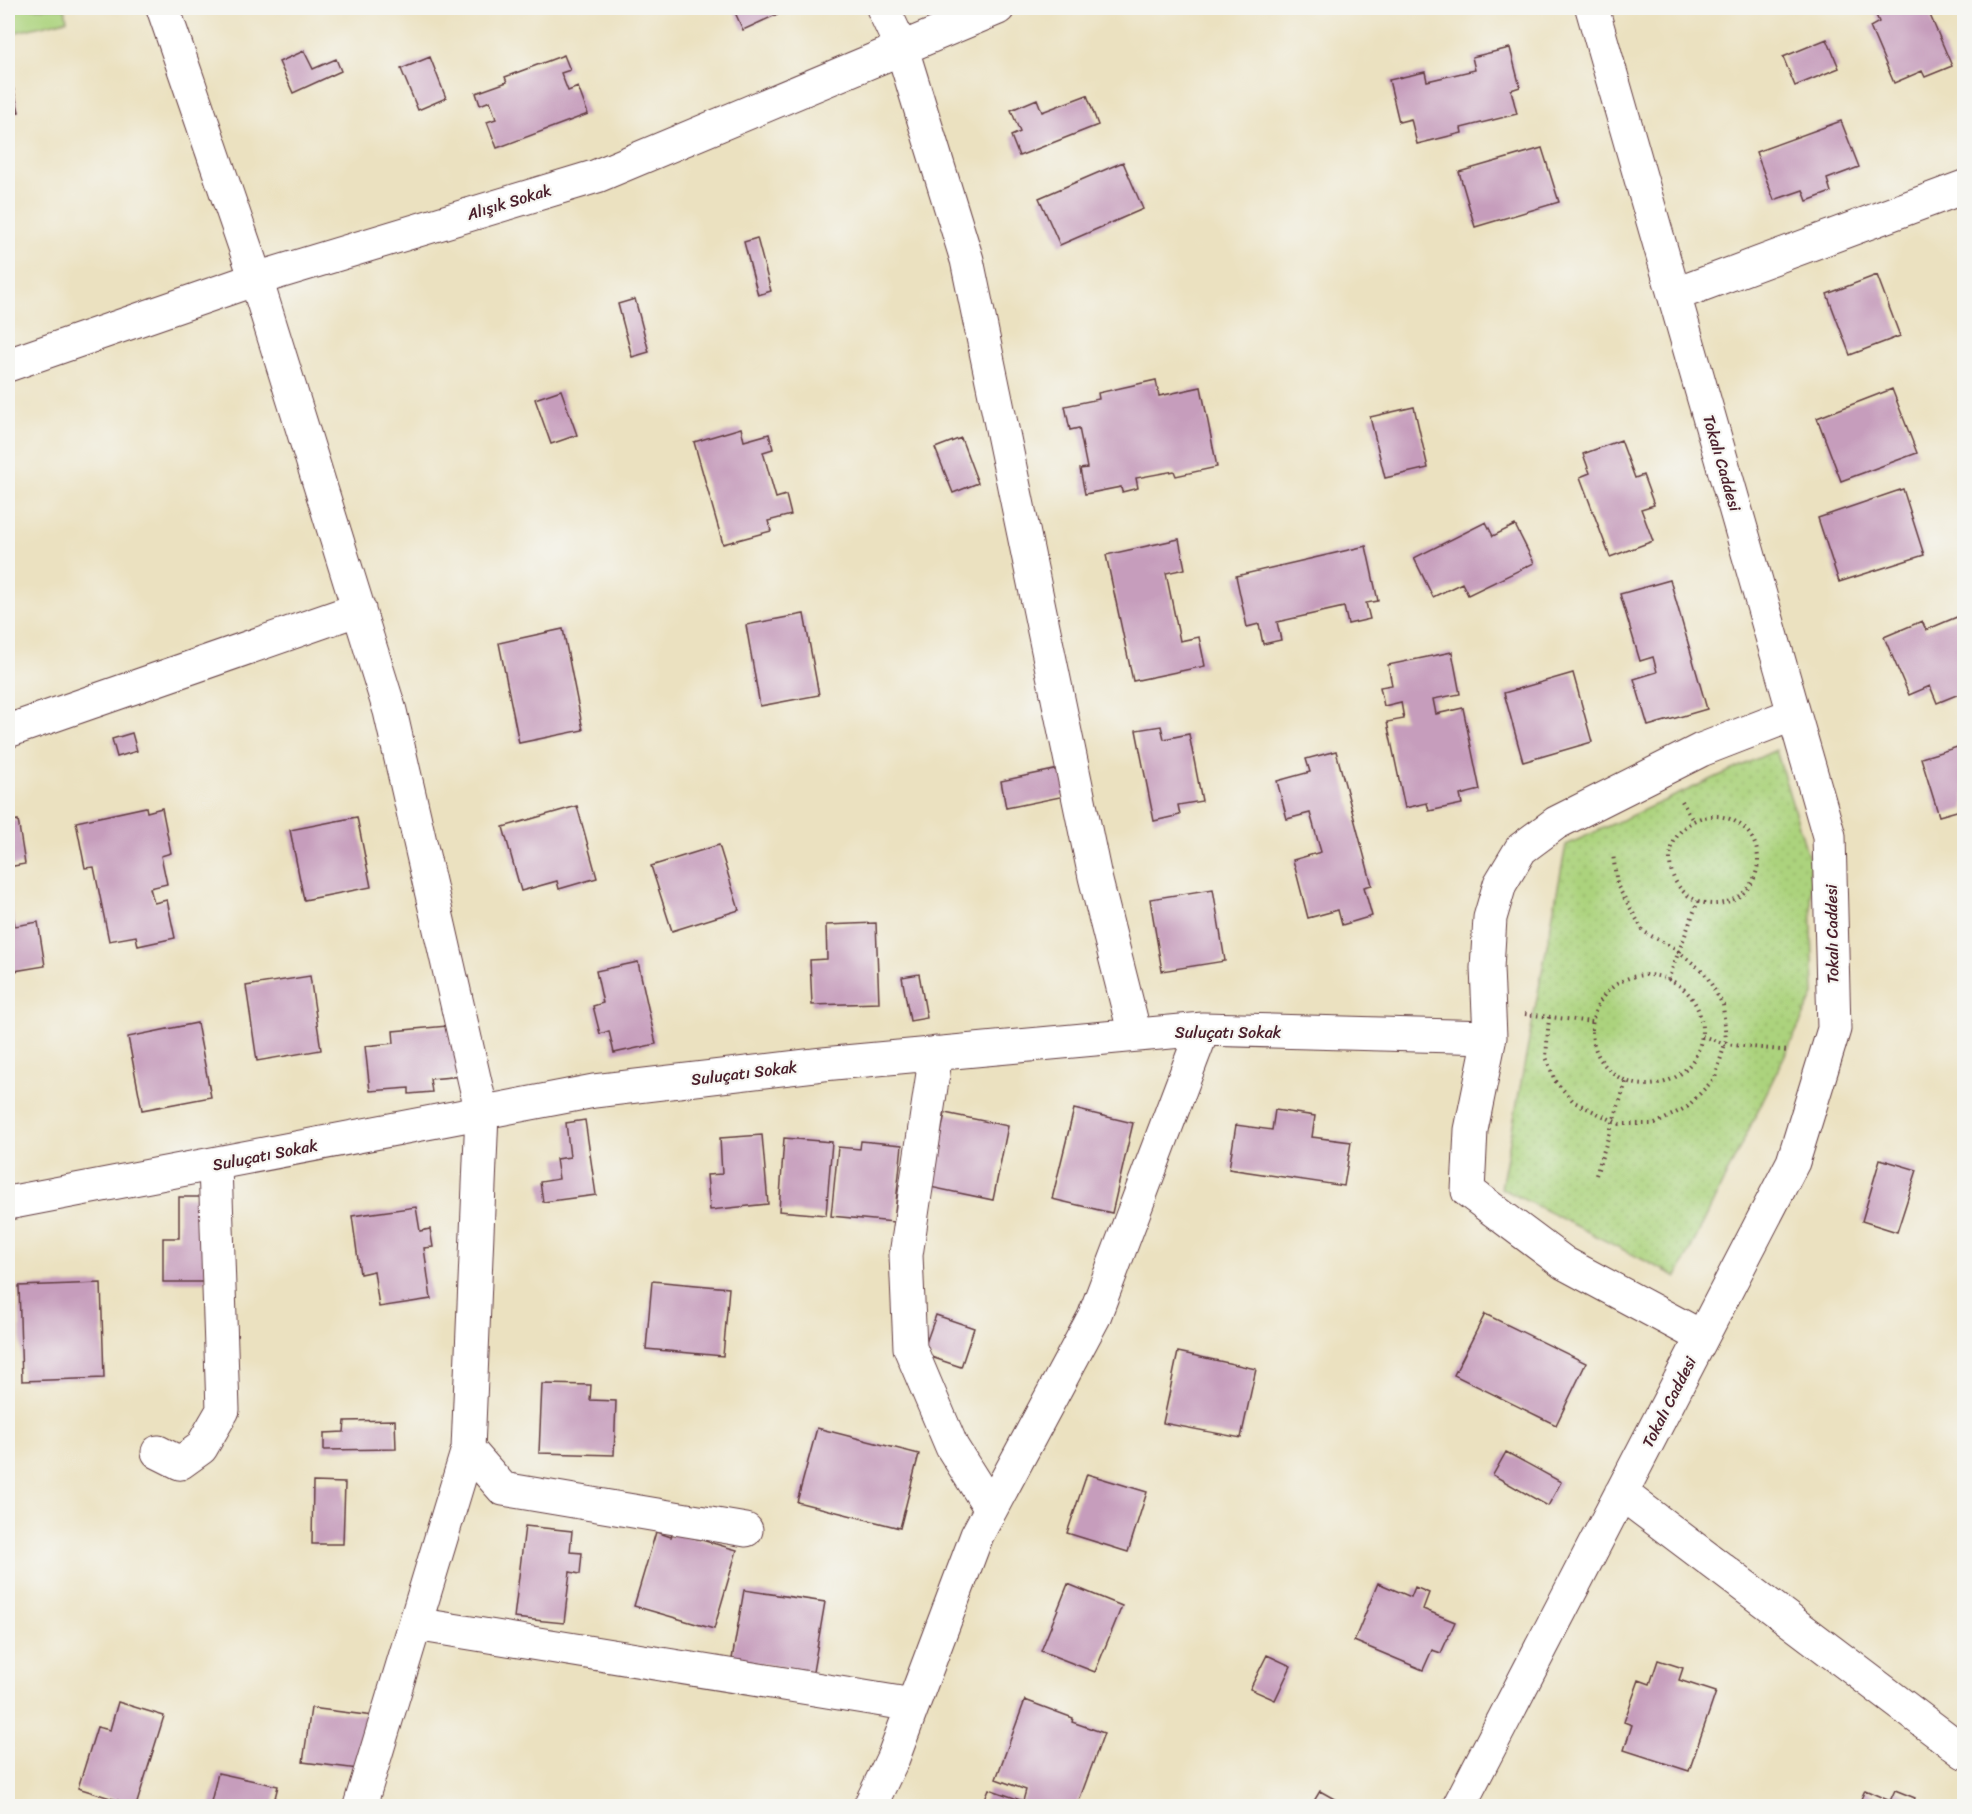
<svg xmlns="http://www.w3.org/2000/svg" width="1972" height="1814" viewBox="0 0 1972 1814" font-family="Sriracha,sans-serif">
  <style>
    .grass { fill: #acd37d; stroke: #7b7954; stroke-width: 1.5 }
    .park { fill: url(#park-dots); stroke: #7b7954; stroke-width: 1.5 }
    .building { fill: #c69dbc }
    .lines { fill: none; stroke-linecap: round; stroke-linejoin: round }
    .minor-casing { stroke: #623c41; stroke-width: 35 }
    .path { stroke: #623c41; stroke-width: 4; stroke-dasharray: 1.5 4.5; stroke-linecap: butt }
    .minor { stroke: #fff; stroke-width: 33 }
    .labels { text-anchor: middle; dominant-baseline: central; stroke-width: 4.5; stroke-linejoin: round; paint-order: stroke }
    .street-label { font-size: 16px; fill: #4a1f2b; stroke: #f6f6f2 }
  </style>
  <defs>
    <pattern id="park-dots" width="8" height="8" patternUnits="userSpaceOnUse" patternTransform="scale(1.5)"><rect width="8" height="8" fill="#acd37d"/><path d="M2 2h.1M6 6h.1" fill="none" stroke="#96b56c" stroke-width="1.8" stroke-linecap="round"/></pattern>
  </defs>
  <rect width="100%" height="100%" fill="#f6f6f2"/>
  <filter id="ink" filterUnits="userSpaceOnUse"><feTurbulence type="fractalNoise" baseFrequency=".0167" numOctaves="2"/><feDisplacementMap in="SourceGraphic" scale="12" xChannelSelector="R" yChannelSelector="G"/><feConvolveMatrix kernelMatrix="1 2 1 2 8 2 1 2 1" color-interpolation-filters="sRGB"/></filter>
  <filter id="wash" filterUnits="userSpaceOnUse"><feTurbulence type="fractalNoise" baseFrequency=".008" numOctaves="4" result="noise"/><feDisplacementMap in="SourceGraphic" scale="24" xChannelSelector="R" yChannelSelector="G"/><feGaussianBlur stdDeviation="1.35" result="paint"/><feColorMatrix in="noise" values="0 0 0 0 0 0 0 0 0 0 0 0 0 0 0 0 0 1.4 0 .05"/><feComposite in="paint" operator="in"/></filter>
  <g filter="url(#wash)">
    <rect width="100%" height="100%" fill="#ebe1c0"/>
    <path class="grass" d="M8 8H65L67 20 8 34Z"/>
    <path class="park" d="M1776 750 1810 862 1814 995 1677 1277 1501 1188 1566 845Z"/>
    <g id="blocks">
      <path class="building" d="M733 8H791L743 30Z
        M1873 8H1927L1952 66 1925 77 1922 71 1894 83 1870 27 1879 22Z
        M1827 39 1839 68 1795 86 1783 57Z
        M1510 48 1520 87 1511 90 1517 114 1461 128 1462 133 1417 144 1411 119 1399 122 1389 80 1425 72 1427 81 1475 70 1472 57Z
        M304 51 313 69 336 59 341 71 293 93 279 62Z
        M564 55 570 70 561 73 568 91 578 87 588 114 497 148 487 122 496 119 490 101 480 105 476 93 507 82 505 77Z
        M430 57 446 98 418 110 401 69Z
        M8 66 19 112 8 114Z
        M1087 95 1098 125 1019 156 1011 136 1020 132 1011 110 1037 99 1042 112Z
        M1841 121 1859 167 1827 179 1831 192 1807 201 1803 190 1774 200 1756 152Z
        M1542 148 1559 202 1475 227 1459 172Z
        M1123 162 1143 209 1060 245 1039 198Z
        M757 238 771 291 758 295 744 242Z
        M1877 275 1900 336 1850 355 1827 294Z
        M635 299 649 352 632 357 618 304Z
        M1156 380 1159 396 1201 387 1217 467 1176 476 1174 471 1136 478 1138 488 1122 492 1121 487 1085 494 1080 469 1087 468 1079 428 1070 430 1065 406 1099 399 1098 393Z
        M1892 389 1917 453 1841 481 1817 418Z
        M561 390 577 435 551 444 535 399Z
        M1414 407 1428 468 1385 478 1370 417Z
        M741 428 744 441 769 434 773 449 763 452 776 498 786 495 791 515 768 521 771 531 723 544 694 442Z
        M961 438 978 483 953 493 935 448Z
        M1621 440 1635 478 1643 475 1654 505 1641 509 1653 541 1610 557 1580 477 1590 473 1583 454Z
        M1903 489 1924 555 1839 582 1818 518Z
        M1486 522 1493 536 1515 525 1534 563 1468 595 1462 583 1433 597 1414 558Z
        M1179 539 1185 569 1166 573 1180 641 1199 637 1205 666 1133 681 1106 555Z
        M1366 546 1378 601 1366 603 1370 619 1348 624 1344 607 1277 622 1281 640 1263 644 1259 624 1247 627 1236 576Z
        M1670 580 1707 709 1648 726 1634 679 1657 672 1653 657 1640 661 1620 594Z
        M804 614 819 695 760 706 746 625Z
        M1964 614V692L1937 703 1930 686 1909 695 1884 637 1922 621 1926 630Z
        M563 629 583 730 519 743 499 643Z
        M1452 652 1460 694 1433 699 1436 714 1463 708 1480 790 1460 795 1462 804 1429 811 1427 803 1405 808 1387 722 1404 719 1401 702 1384 706 1380 687 1392 685 1388 665Z
        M1573 673 1592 742 1523 762 1504 693Z
        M1161 726 1164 739 1189 734 1202 801 1178 805 1180 815 1154 821 1136 730Z
        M132 733 137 751 117 757 112 739Z
        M1964 745V809L1939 816 1921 758Z
        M1336 751 1372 885 1364 887 1372 916 1342 925 1338 910 1308 918 1293 860 1321 852 1310 813 1287 819 1277 781 1310 772 1306 759Z
        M1064 768 1070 795 1006 808 1001 781Z
        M577 806 597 878 559 889 557 881 521 891 503 827Z
        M146 807 147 812 162 808 171 853 161 856 167 884 150 888 154 903 167 900 175 938 138 946 136 936 109 941 94 867 85 868 76 822Z
        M357 817 371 887 304 900 290 830Z
        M18 820 25 864 8 867V822Z
        M719 845 739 910 672 931 651 866Z
        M1213 889 1225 961 1162 971 1150 899Z
        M8 890 15 926 38 922 45 966 8 972Z
        M876 923 879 1003 812 1005 810 960 827 959 826 925Z
        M638 962 656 1044 614 1053 609 1031 600 1034 593 1006 603 1003 596 971Z
        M919 974 927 1018 910 1021 902 977Z
        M310 976 321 1050 257 1061 246 986Z
        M197 1023 211 1097 142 1110 128 1037Z
        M458 1025 463 1076 430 1079 432 1092 409 1094V1088L370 1091 365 1046 394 1043 393 1031Z
        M1074 1109 1133 1123 1112 1213 1052 1199Z
        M1275 1110 1315 1116 1312 1137 1351 1142 1344 1186 1229 1169 1236 1125 1272 1130Z
        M945 1113 1008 1126 993 1200 930 1187Z
        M585 1120 596 1195 543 1202 540 1182 559 1179 556 1159 570 1157 566 1123Z
        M762 1135 768 1204 710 1210 707 1175 722 1174 720 1138Z
        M784 1138 832 1142 826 1215 779 1211Z
        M861 1141 902 1145 894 1222 831 1216 838 1147 860 1149Z
        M1880 1159 1917 1170 1897 1232 1862 1221Z
        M179 1197H207L206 1282H163V1238H179Z
        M416 1207 420 1231 430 1229 433 1247 424 1248 431 1299 379 1307 374 1271 360 1274 352 1216Z
        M652 1281 729 1288 723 1356 646 1349Z
        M101 1283 104 1378 22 1381 19 1286Z
        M1485 1314 1586 1363 1556 1425 1454 1375Z
        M936 1315 974 1328 961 1367 922 1354Z
        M1178 1352 1256 1369 1241 1438 1163 1423Z
        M542 1384 591 1385 590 1400 616 1401 614 1455 539 1453Z
        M395 1420 396 1449 324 1450V1433L344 1432 345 1421Z
        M817 1428 919 1454 900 1528 797 1502Z
        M1506 1452 1561 1482 1548 1506 1493 1475Z
        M1087 1474 1147 1492 1128 1552 1067 1533Z
        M313 1482 345 1483 343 1544H312Z
        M525 1526 572 1531 570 1552 582 1553 580 1574 570 1572 564 1623 514 1618Z
        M656 1532 671 1537 673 1532 737 1550 714 1629 634 1606Z
        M1378 1583 1411 1597 1415 1587 1429 1593 1423 1609 1455 1622 1441 1653 1432 1650 1423 1670 1354 1641Z
        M1068 1584 1122 1606 1095 1672 1041 1651Z
        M744 1590 825 1602 813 1672 732 1659Z
        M1267 1655 1291 1666 1275 1700 1250 1689Z
        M1658 1660 1683 1668 1679 1680 1716 1692 1689 1771 1624 1750 1632 1725 1624 1722 1639 1680 1650 1684Z
        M1025 1700 1073 1718 1072 1722 1104 1733 1077 1806H982L989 1789 1023 1801 1026 1790 996 1779Z
        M118 1702 164 1716 136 1806 78 1788 97 1727 110 1730Z
        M311 1708 373 1716 366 1770 303 1762Z
        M218 1773 278 1786 273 1806H210Z
        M1865 1790 1890 1801 1895 1790 1915 1798 1912 1806H1858Z
        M1320 1791 1347 1806H1311Z"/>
    </g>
  </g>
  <g filter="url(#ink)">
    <use href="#blocks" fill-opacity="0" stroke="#623c41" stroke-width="1.5"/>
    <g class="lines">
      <g class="minor-casing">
        <path id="minor" d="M163 8 256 279 390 711 482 1113 468 1449 503 1489 746 1530
          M883 8 902 49 967 260 1095 877 1135 1035
          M1674 295 1964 187
          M8 365 256 279 597 176 998 8
          M8 731 359 609
          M936 1053 906 1255 910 1348 952 1447 991 1509
          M8 1203 594 1091 823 1064 1203 1029 1490 1037
          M1702 1337 1564 1263 1468 1191 1471 1130 1490 1037 1487 968 1490 918 1500 884 1521 849 1556 823 1701 750 1794 714
          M158 1452 180 1463 201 1448 223 1410 215 1165
          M1621 1493 1964 1752
          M415 1624 913 1705
          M360 1806 468 1449
          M870 1806 893 1758 977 1535 1094 1317 1203 1029
          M1459 1806 1793 1162 1834 1029 1829 836 1592 8"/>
      </g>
      <path class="path" d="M1682 801 1693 821
        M1670 860a44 44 0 1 1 88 0a44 44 0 1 1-88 0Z
        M1592 1030a55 55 0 1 1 110 0a55 55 0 1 1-110 0Z
        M1668 980 1698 901
        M1525 1014 1592 1022
        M1549 1017 1546 1057 1555 1081 1574 1102 1620 1124H1655L1687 1107 1715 1078 1726 1040 1723 1005 1705 973 1674 948 1644 932 1617 885 1613 854
        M1702 1036 1725 1044 1789 1051
        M1596 1175 1626 1082"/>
      <use href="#minor" class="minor"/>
    </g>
  </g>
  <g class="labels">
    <g class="street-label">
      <text transform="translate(509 202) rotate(-17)">Alışık Sokak</text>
      <text transform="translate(1722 463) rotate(74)">Tokalı Caddesi</text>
      <text transform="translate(1832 934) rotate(-91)">Tokalı Caddesi</text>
      <text x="1228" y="1032">Suluçatı Sokak</text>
      <text transform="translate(744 1073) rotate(-7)">Suluçatı Sokak</text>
      <text transform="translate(265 1155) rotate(-11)">Suluçatı Sokak</text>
      <text transform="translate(1669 1402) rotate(-63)">Tokalı Caddesi</text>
    </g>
  </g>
  <rect width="1972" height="1814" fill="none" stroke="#f6f6f2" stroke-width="30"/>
</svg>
